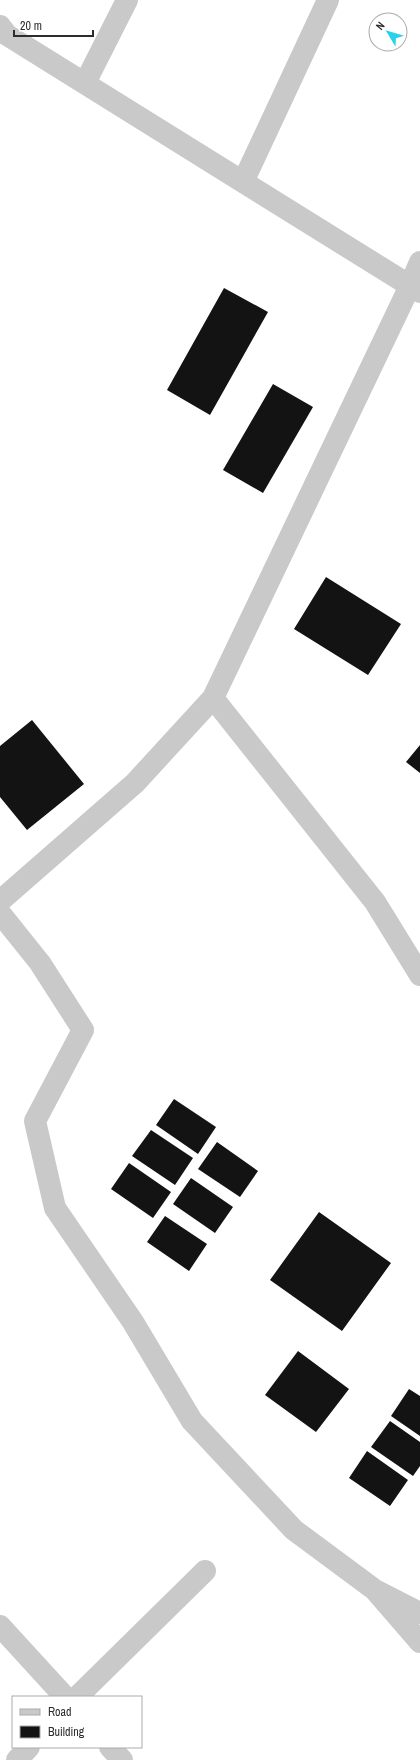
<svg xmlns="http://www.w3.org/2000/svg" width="420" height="1760" viewBox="0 0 420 1760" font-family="'Archivo Narrow',sans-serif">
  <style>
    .building { fill: #131313 }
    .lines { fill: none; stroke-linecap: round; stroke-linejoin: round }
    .street { stroke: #c9c9c9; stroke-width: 22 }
  </style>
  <rect width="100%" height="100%" fill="#fff"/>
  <path class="building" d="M224 288 268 312 210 415 167 390Z
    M273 384 313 407 263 493 223 470Z
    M326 577 401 624 368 675 294 629Z
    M32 720 84 784 27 830 0 797V746Z
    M420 745V773L406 762Z
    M174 1099 216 1127 198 1154 156 1125Z
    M151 1130 193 1158 175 1185 132 1156Z
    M217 1142 258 1171 240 1197 198 1169Z
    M129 1163 171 1192 153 1218 111 1189Z
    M191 1178 233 1207 215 1233 173 1204Z
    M319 1212 391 1263 342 1331 270 1280Z
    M165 1216 207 1244 189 1271 147 1242Z
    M298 1351 349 1389 316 1432 265 1395Z
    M409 1389 420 1396V1436L391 1416Z
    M390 1421 420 1442V1466L413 1476 371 1447Z
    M367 1451 408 1480 390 1506 349 1478Z"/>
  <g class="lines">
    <path class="street" d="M0 26 7 35 420 292
      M85 83 127 0
      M243 182 328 0
      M213 698 375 902 420 975
      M0 901 135 783 213 698 407 292 420 262
      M0 913 40 963 83 1030 35 1121 55 1208 133 1322 192 1421 294 1530 375 1590
      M420 1613 375 1590 420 1642
      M0 1626 65 1697
      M77 1697 205 1571
      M110 1747 122 1760
      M17 1760 29 1747"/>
  </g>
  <rect x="12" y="1696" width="130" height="52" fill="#ffffff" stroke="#ababab"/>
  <rect x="20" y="1709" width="20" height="6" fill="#c9c9c9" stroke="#ababab"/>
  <text x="48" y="1716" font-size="12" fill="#2c2c2c">Road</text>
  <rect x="20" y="1726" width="20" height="12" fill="#131313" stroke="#ababab"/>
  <text x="48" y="1736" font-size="12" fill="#2c2c2c">Building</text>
  <g transform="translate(388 32) rotate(308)"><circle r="19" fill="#ffffff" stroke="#ababab"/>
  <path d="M0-3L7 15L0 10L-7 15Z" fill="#28d2ea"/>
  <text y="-6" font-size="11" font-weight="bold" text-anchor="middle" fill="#2c2c2c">N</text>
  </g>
  <path d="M14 30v6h79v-6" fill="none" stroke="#2c2c2c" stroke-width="2"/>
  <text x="20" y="30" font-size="12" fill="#2c2c2c" stroke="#ffffff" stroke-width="3" paint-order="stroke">20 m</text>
</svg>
